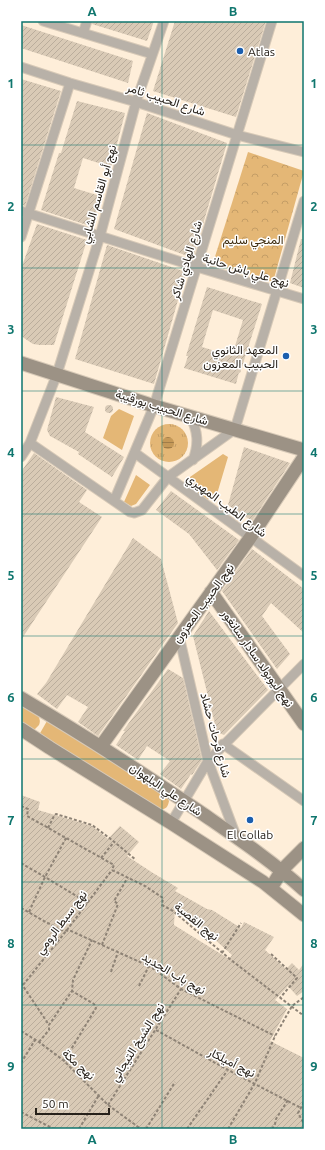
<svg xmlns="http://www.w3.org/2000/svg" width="325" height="1150" viewBox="0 0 325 1150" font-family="Ubuntu,Vazirmatn,sans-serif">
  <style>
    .grass { fill: url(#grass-tufts) }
    .park { fill: url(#park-crowns) }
    .garden { fill: #e4b776 }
    .water { fill: url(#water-rules) }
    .building { fill: url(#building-hatch); fill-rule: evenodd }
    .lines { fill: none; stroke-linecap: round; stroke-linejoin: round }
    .street-casing { stroke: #d7c9b7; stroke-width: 11 }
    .secondary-casing { stroke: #d7c9b7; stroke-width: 15 }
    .path { stroke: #8e8376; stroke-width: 2; stroke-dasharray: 3 2; stroke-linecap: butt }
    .street { stroke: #b8b1a8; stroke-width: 9 }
    .secondary { stroke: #9c9285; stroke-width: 13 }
    .grid { fill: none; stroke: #0f766e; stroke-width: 1; stroke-opacity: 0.55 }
    .poi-dot { fill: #1b5eae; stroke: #fff; stroke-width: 1.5 }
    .labels { text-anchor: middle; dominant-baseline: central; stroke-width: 3; stroke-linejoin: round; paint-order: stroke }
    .poi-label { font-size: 12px; fill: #27211a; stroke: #fff; text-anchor: start }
    .street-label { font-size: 12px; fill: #27211a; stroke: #fff }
    .park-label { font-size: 12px; fill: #3c2a0c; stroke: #fff }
    .neatline { fill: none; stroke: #0f766e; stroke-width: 1.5 }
    .grid-label { font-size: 13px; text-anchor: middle; font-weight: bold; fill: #0f766e }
  </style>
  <defs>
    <pattern id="grass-tufts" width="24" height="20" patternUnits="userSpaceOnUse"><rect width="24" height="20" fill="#e4b776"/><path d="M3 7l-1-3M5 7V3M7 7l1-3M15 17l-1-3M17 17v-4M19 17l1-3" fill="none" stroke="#c49d66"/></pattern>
    <pattern id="park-crowns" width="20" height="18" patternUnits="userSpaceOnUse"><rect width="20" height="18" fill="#e4b776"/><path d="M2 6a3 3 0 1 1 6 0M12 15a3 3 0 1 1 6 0" fill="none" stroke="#c49d66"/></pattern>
    <pattern id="water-rules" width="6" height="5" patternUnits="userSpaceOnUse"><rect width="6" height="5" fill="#c59958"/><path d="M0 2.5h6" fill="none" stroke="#a07c48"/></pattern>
    <pattern id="building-hatch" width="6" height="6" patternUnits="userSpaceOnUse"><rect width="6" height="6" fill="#d9cab6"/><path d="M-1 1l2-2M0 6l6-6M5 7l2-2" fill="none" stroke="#baad9c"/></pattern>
  </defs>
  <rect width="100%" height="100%" fill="#feeed9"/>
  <path class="grass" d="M150 443a19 19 0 1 1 38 0a19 19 0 1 1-38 0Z"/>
  <path class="park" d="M248 152 304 171 273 282 213 263Z"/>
  <path class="garden" d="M119 409 134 416 122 450 103 438 111 416Z
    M223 454 228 457 217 494 207 500 187 485 190 477Z
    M136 475 150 485 136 504 131 506 124 502Z
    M25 707C32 711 43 715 39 725L34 730 21 723V708Z
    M47 721 165 794 169 801C168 807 166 809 160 810L39 735Z"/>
  <path class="water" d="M162 443a6 6 0 1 1 12 0a6 6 0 1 1-12 0Z"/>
  <path class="building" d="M93 21H154L147 41 92 24Z
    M175 21H266L236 117 153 91Z
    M21 25 133 61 128 83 21 48Z
    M21 79 61 91 25 206 21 205Z
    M77 101 125 113 111 167 83 158 74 188 100 196 93 227 41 210 59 153H61Z
    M147 113 227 143 193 258 114 229Z
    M37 224 87 240 54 345H40L33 344 21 336V269Z
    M301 239H304V288L290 283Z
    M107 245 186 272 154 384 75 359Z
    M207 287 262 304 240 373 239 372 236 384 184 368 188 356H186ZM213 310 243 320 232 356 202 347Z
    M56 397 94 407 85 432 124 457 112 477 78 454 79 452 50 436 47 430Z
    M105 409a4 4 0 1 1 8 0a4 4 0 1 1-8 0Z
    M244 447 290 463 252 521 228 505Z
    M34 453 87 490 79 502 102 517 21 640V472Z
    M171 491 239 540 217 570 189 534 156 510Z
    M133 538 161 559 178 623 98 736 78 722 88 707 67 695 57 709 37 694 46 683Z
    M252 549 304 589V633L271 603 262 616 290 654 277 669 222 591Z
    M209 611 268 690 224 735 217 732 193 636Z
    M168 669 183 678 202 760 192 775 191 774 181 789 160 774 170 761 147 746 138 760 116 745 125 731H123Z
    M21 795 40 802 38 810 92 826 108 839 120 826 139 842 127 856 153 873 178 888 175 891 207 909 212 910 241 928 244 922 274 937 265 950 286 969 292 963 299 970 304 963V991L297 996 288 986 275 1000 287 1009 270 1041 304 1058V1129H21ZM175 907 191 918 232 955 229 959 174 925Z"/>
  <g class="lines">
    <g class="street-casing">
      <path id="street" d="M43 21 152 54
        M83 33 87 21
        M21 67 70 83 136 102 237 135 304 152
        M21 211 197 267 304 299
        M21 237 70 83
        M190 416C198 431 199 444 193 460
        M30 443 114 501 130 512 134 513 142 510 168 477 235 429 304 201
        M135 453 304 576
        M21 457 30 443 57 374 100 236 136 102 164 21
        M114 501 154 406 272 21
        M179 636 208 761 236 836
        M223 744 304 801
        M171 823 208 761 304 664"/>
    </g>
    <g class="secondary-casing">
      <path id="secondary" d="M21 363 154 406 304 450
        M211 592 304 724
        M21 698C82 734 141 772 200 812 236 837 272 861 304 890
        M21 729 50 748 171 823 263 882 304 915
        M101 746 250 538 304 457
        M271 888 282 870 304 848"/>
    </g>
    <path class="path" d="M21 806 28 809 27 816 114 865 112 870 145 886 163 898 162 905 173 911 231 960 304 1016
      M48 828 54 816 56 814 92 825 112 840 136 860
      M101 858 114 842
      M21 863 45 877 88 903
      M21 908 60 930 71 931 151 967 181 989 275 1036
      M29 912 45 877 66 838
      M102 945 118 904 114 901 128 877
      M222 953 241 923
      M271 954 297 978 280 998
      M111 972 118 952
      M21 983 49 1025
      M23 985 67 930 112 870
      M139 986 149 966
      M156 1030 228 1070 301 1108
      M21 1031 39 1042 63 1060 108 1105 141 1129
      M39 1042 49 1030V1025L72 991 73 980 92 940
      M64 1061 96 1008 94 1004 72 991
      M21 1063 35 1040
      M304 1102 298 1113 304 1124
      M108 1105 181 989
      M21 1112 54 1129
      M79 1129 99 1095
      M146 1129 175 1082
      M187 1129 227 1071
      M228 1129 255 1083 275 1036 292 1006 304 997
      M272 1129 275 1124 276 1119 288 1100"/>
    <use href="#street" class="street"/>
    <use href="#secondary" class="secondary"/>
  </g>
  <path class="grid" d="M162 21V1129M21 145H304M21 268H304M21 391H304M21 514H304M21 636H304M21 759H304M21 882H304M21 1005H304"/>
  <g class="poi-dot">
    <circle cx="240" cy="51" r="4"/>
    <circle cx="286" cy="356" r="4"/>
    <circle cx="250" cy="820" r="4"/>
  </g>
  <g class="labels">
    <g class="poi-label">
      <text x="248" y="51">Atlas</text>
      <text x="278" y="349" text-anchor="end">المعهد الثانوي<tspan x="278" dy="14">الحبيب المعزون</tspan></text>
      <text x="250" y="834" text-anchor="middle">El Collab</text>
    </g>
    <g class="street-label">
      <text transform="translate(166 99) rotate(18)">شارع الحبيب ثامر</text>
      <text transform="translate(98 194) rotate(-74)">نهج أبو القاسم الشابي</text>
      <text transform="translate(186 260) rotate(-73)">شارع الهادي شاكر</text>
      <text transform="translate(246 270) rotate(17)">نهج علي باش حانبة</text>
      <text transform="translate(162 407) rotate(17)">شارع الحبيب بورقيبة</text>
      <text transform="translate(227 505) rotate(37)">شارع الطيب المهيري</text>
      <text transform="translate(203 603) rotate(-54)">نهج الحبيب المعزون</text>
      <text transform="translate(258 658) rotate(55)">نهج ليوبولد سادار سانغور</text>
      <text transform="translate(216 735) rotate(75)">شارع فرحات حشاد</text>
      <text transform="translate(166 789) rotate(34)">شارع علي البلهوان</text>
      <text transform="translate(197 921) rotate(39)">نهج القصبة</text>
      <text transform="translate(61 922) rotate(-53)">نهج سبط الرومي</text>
      <text transform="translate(174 973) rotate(30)">نهج باب الجديد</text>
      <text transform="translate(137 1042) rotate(-58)">نهج الشيخ التيجاني</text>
      <text transform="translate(232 1062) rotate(27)">نهج أميلكار</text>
      <text transform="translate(79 1064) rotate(42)">نهج مكة</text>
    </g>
    <g class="park-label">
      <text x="253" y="239">المنجي سليم</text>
    </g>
  </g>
  <rect width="325" height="1150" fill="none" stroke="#ffffff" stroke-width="44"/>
  <path d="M36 1108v6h73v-6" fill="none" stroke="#27211a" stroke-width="2"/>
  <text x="42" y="1108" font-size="12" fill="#27211a" stroke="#ffffff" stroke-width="3" paint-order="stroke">50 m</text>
  <rect x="22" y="22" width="281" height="1106" class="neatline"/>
  <g class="grid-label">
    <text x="92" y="16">A</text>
    <text x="233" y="16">B</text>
    <text x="11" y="88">1</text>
    <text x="314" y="88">1</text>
    <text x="11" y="211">2</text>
    <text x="314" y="211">2</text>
    <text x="11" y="334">3</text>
    <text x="314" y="334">3</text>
    <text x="11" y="457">4</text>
    <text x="314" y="457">4</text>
    <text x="11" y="580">5</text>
    <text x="314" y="580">5</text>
    <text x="11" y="702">6</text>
    <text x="314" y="702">6</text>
    <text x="11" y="825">7</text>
    <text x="314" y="825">7</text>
    <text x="11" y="948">8</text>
    <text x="314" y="948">8</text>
    <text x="11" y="1071">9</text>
    <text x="314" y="1071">9</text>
    <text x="92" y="1144">A</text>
    <text x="233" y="1144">B</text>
  </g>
</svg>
